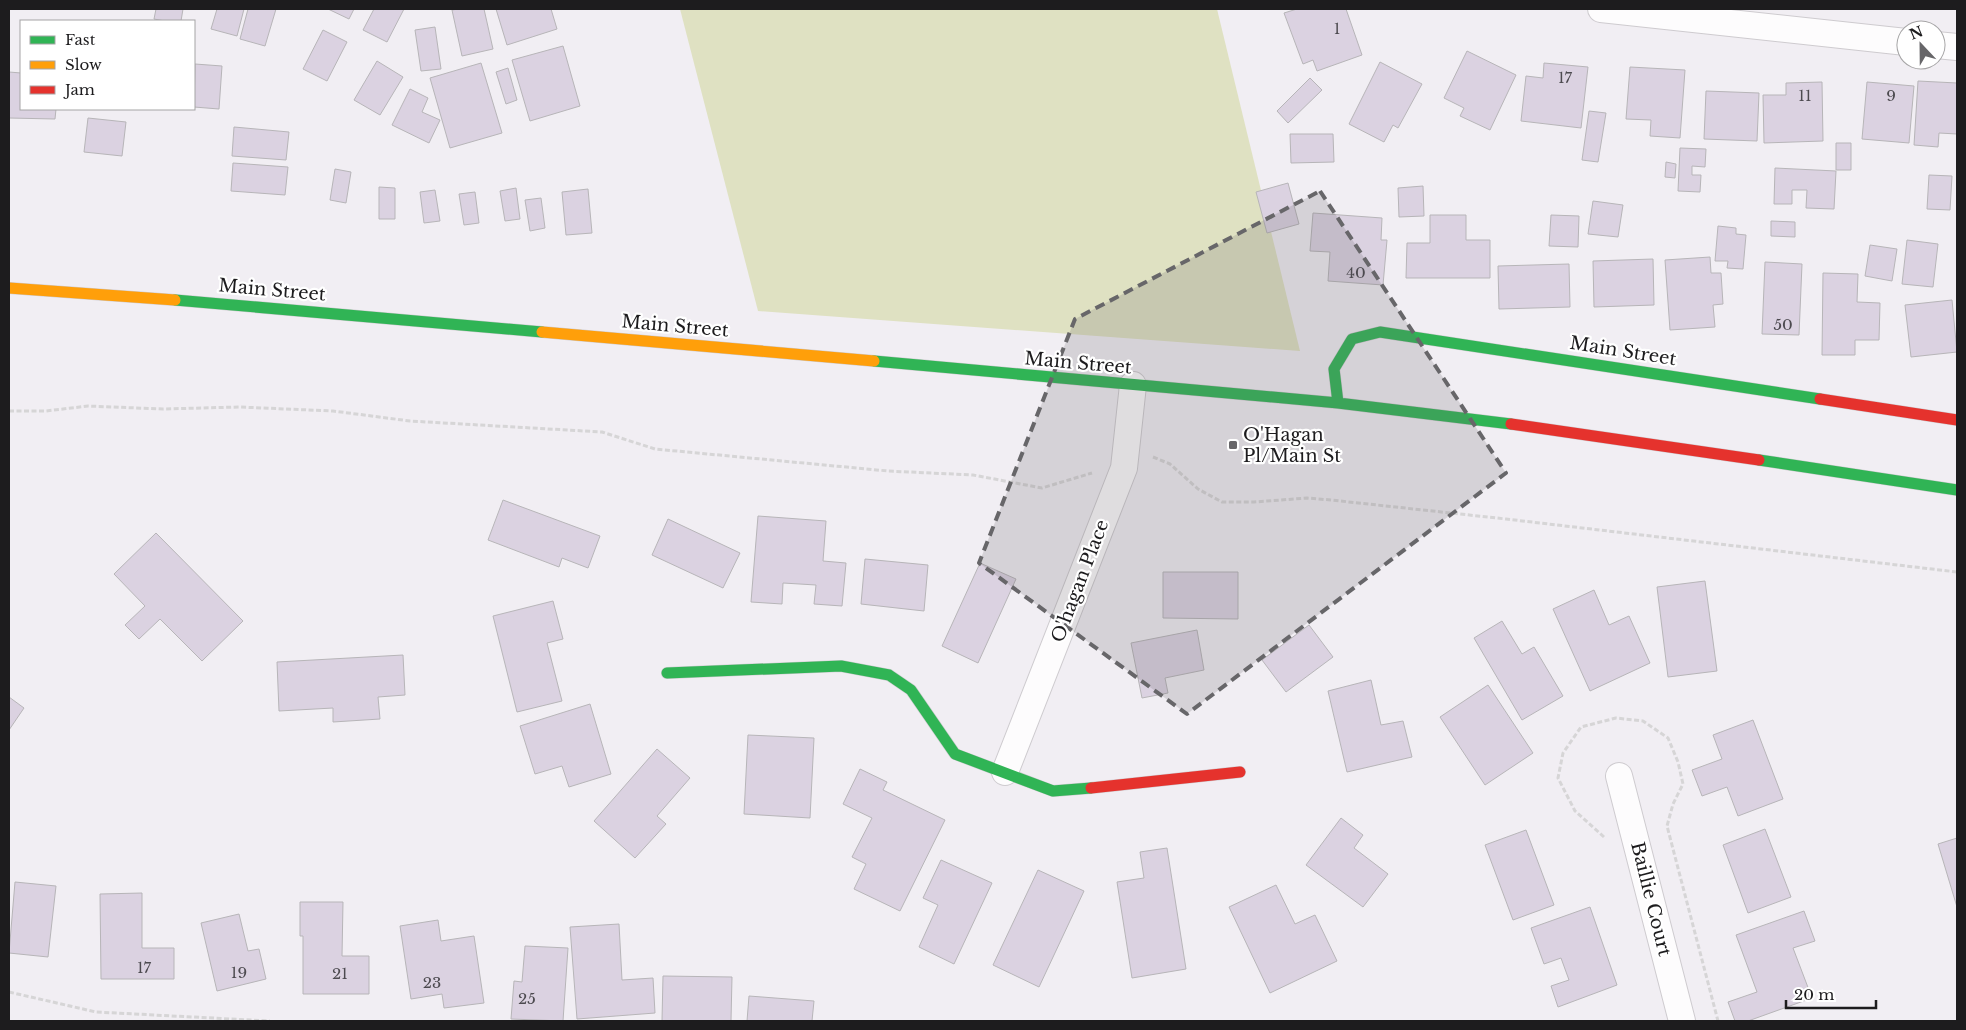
<svg xmlns="http://www.w3.org/2000/svg" width="1966" height="1030" viewBox="0 0 1966 1030" font-family="'Libre Baskerville',serif">
  <style>
    .green { fill: #dfe1c2 }
    .building { fill: #dbd2e1; stroke: #b7b5b8 }
    .lines { fill: none; stroke-linecap: round; stroke-linejoin: round }
    .street-casing { stroke: #cecbcf; stroke-width: 28 }
    .fast-casing { stroke: #cecbcf; stroke-width: 12 }
    .slow-casing { stroke: #cecbcf; stroke-width: 12 }
    .jam-casing { stroke: #cecbcf; stroke-width: 12 }
    .path { stroke: #d6d5d6; stroke-width: 3; stroke-dasharray: 5 2.5; stroke-linecap: butt }
    .street { stroke: #fdfcfd; stroke-width: 26 }
    .fast { stroke: #30b455; stroke-width: 11 }
    .slow { stroke: #ff9f0a; stroke-width: 11 }
    .jam { stroke: #e5322d; stroke-width: 11 }
    .marked { fill: #676669; fill-opacity: 0.2; stroke: #676669; stroke-width: 4; stroke-dasharray: 10 6; stroke-linejoin: round }
    .poi-dot { fill: #676669; stroke: #fff; stroke-width: 2 }
    .labels { text-anchor: middle; dominant-baseline: central; stroke-width: 4.5; stroke-linejoin: round; paint-order: stroke }
    .number-label { font-size: 15px; fill: #4c4a4f }
    .street-label { font-size: 18px; fill: #1d1c1e; stroke: #fff }
    .poi-label { font-size: 18px; fill: #1d1c1e; stroke: #fff; text-anchor: start }
  </style>
  <rect width="100%" height="100%" fill="#f1eef3"/>
  <path class="green" d="M680 9H1217L1300 351 758 311Z"/>
  <path class="building" d="M156 9H183L181 21H165L154 19Z
    M217 9H244L237 36 211 29Z
    M248 9H276L265 46 240 39Z
    M328 9H354L349 19Z
    M374 9H404L387 42 363 30Z
    M458 9H484L493 49 462 56 452 10Z
    M496 9H551L557 29 507 45Z
    M1297 9H1346L1362 55 1317 71 1313 60 1303 64 1284 13Z
    M435 27 441 69 421 71 415 30Z
    M323 30 347 42 327 81 303 69Z
    M563 46 580 106 530 121 512 60Z
    M1467 51 1516 75 1490 130 1460 116 1464 108 1444 98Z
    M377 61 403 77 380 115 354 100Z
    M1380 62 1422 84 1398 128 1393 125 1384 142 1349 124Z
    M481 63 502 133 450 148 430 78Z
    M1544 63 1588 67 1581 128 1521 121 1526 76 1543 78Z
    M195 64 222 66 219 109 194 107Z
    M1630 67 1685 70 1680 138 1650 136 1651 120 1626 119Z
    M508 68 517 100 506 104 496 72Z
    M9 72 21 73V109H56L55 119 9 118Z
    M1310 78 1322 90 1288 123 1277 111Z
    M1918 81 1957 83V134L1939 133 1938 147 1914 145Z
    M1822 82 1823 141 1764 143 1763 95H1786V83Z
    M1867 82 1914 86 1909 143 1862 139Z
    M410 89 428 98 422 112 440 120 429 143 392 125Z
    M1706 91 1759 93 1757 141 1704 139Z
    M1589 111 1606 113 1598 162 1582 160Z
    M88 118 126 122 122 156 84 152Z
    M234 127 289 132 286 160 232 156Z
    M1290 134H1333L1334 162 1291 163Z
    M1836 143H1851V170H1836Z
    M1680 148 1706 149 1705 167 1692 166V175H1701L1700 192 1678 191Z
    M1666 162 1676 164 1675 178 1665 177Z
    M233 163 288 167 285 195 231 191Z
    M1775 168 1836 171 1834 209 1806 208 1807 190H1792V204H1774Z
    M335 169 351 172 346 203 330 200Z
    M1929 175 1952 176 1950 210 1927 209Z
    M1288 183 1299 224 1267 233 1256 192Z
    M1423 186 1424 216 1399 217 1398 188Z
    M379 187 395 188V219H379Z
    M516 188 520 219 505 221 500 191Z
    M588 189 592 233 566 235 562 192Z
    M435 190 440 221 424 223 420 192Z
    M475 192 479 223 464 225 459 194Z
    M541 198 545 228 530 231 525 200Z
    M1593 201 1623 205 1618 237 1588 234Z
    M1313 213 1382 218 1381 240H1387L1383 285 1328 281 1330 252 1310 251Z
    M1430 215H1466V240H1490V278H1406L1407 243H1430Z
    M1551 215 1579 216 1578 247 1549 246Z
    M1771 221 1795 222V237L1771 236Z
    M1718 226 1736 228V234L1746 235 1743 269 1727 268 1728 261H1715Z
    M1907 240 1938 244 1933 287 1902 284Z
    M1870 245 1897 249 1892 281 1865 276Z
    M1710 257 1711 273H1721L1723 304 1713 305 1715 327 1670 330 1665 260Z
    M1653 259 1654 305 1594 307 1593 261Z
    M1765 262 1802 264 1799 335 1762 334Z
    M1569 264 1570 307 1499 309 1498 266Z
    M1823 273 1858 274 1857 302 1880 303 1879 340H1855V355H1822Z
    M1952 300 1957 352 1911 357 1905 305Z
    M503 500 600 536 588 568 562 558 559 567 488 540Z
    M758 516 826 521 823 561 846 563 842 606 814 604 816 585 783 583 782 604 751 602Z
    M668 519 740 553 723 588 652 555Z
    M156 533 243 621 202 661 160 619 139 639 125 625 145 606 114 574Z
    M865 559 928 565 924 611 861 604Z
    M980 563 1016 579 978 663 942 646Z
    M1163 572H1238V619L1163 618Z
    M1705 581 1717 671 1668 677 1657 587Z
    M1594 590 1609 625 1629 616 1650 663 1590 691 1553 609Z
    M553 601 563 639 547 643 562 701 517 712 493 616Z
    M1502 621 1522 654 1534 647 1563 696 1522 720 1474 638Z
    M1309 625 1333 657 1286 692 1262 660Z
    M1197 630 1204 670 1165 678 1168 693 1142 698 1131 643Z
    M403 655 405 695 378 697 380 719 333 722V708L279 711 277 662Z
    M1371 680 1381 725 1403 721 1412 757 1347 772 1328 691Z
    M1488 685 1533 753 1485 785 1440 717Z
    M9 697 24 708 9 730Z
    M590 704 611 774 569 787 562 766 535 774 520 726Z
    M1753 720 1783 799 1738 816 1727 787 1702 796 1692 770 1722 759 1713 735Z
    M748 735 814 738 810 818 744 814Z
    M657 749 690 778 657 816 666 824 635 858 594 821Z
    M860 769 887 782 883 790 945 820 900 911 854 889 866 864 852 857 872 818 843 804Z
    M1341 818 1363 835 1354 848 1388 874 1363 907 1306 865Z
    M1765 829 1791 897 1748 913 1723 845Z
    M1526 830 1554 905 1513 920 1485 845Z
    M1957 838V907L1938 844Z
    M1167 848 1186 969 1132 978 1117 882 1144 878 1140 852Z
    M941 860 992 883 954 964 919 947 938 905 923 898Z
    M1038 870 1084 891 1039 987 993 965Z
    M15 882 56 886 48 957 9 953Z
    M1276 885 1295 924 1315 915 1337 961 1270 993 1229 907Z
    M142 893V948H174V979H101L100 894Z
    M300 902H343L342 956H369V994H303V936H300Z
    M1590 907 1617 985 1558 1007 1551 986 1569 980 1561 958 1544 964 1531 928Z
    M1804 911 1815 941 1793 948 1812 998 1748 1021H1735L1728 1002 1757 992 1736 935Z
    M239 914 248 951 259 949 266 979 217 991 201 923Z
    M438 920 441 941 474 936 484 1003 444 1008 442 994 411 999 400 926Z
    M619 924 622 980 653 978 655 1013 577 1019 570 927Z
    M525 946 568 948 563 1021 511 1019 514 981 522 982Z
    M663 976 732 977 731 1021H662Z
    M749 996 814 1001 812 1021H747Z"/>
  <g class="lines">
    <g class="street-casing">
      <path id="street" d="M1601 9 1906 42
        M1936 45 1957 47
        M1005 772 1124 468 1133 385
        M1619 776 1682 1021"/>
    </g>
    <g class="fast-casing">
      <path id="fast" d="M175 300 542 332
        M874 361 1338 403 1511 424
        M1338 403 1334 369 1352 339 1380 332 1820 399
        M1759 460 1957 490
        M667 673 841 666 889 675 911 690 955 754 1053 791 1091 788"/>
    </g>
    <g class="slow-casing">
      <path id="slow" d="M9 288 175 300
        M542 332 874 361"/>
    </g>
    <g class="jam-casing">
      <path id="jam" d="M1820 399 1957 420
        M1511 424 1759 460
        M1091 788 1240 772"/>
    </g>
    <path class="path" d="M9 411H46L88 406 163 409 239 407 333 411 410 421 602 432 655 449 888 471 973 475 1042 488 1092 473
      M1153 457 1170 464 1198 489 1222 502H1254L1307 498 1331 500 1506 519 1957 572
      M1604 837 1575 811 1558 778 1563 753 1581 727 1616 718 1643 721 1668 738 1678 762 1683 784 1673 804 1667 826 1718 1021
      M9 992 96 1012 270 1021"/>
    <use href="#street" class="street"/>
    <use href="#fast" class="fast"/>
    <use href="#slow" class="slow"/>
    <use href="#jam" class="jam"/>
  </g>
  <path class="marked" d="M1320 191 1506 473 1187 714 979 563 1075 319Z"/>
  <rect class="poi-dot" x="1228" y="440" width="10" height="10" rx="2.5"/>
  <g class="labels">
    <g class="number-label">
      <text x="1337" y="28">1</text>
      <text x="1565" y="77">17</text>
      <text x="1805" y="95">11</text>
      <text x="1891" y="95">9</text>
      <text x="1356" y="272">40</text>
      <text x="1783" y="324">50</text>
      <text x="144" y="967">17</text>
      <text x="239" y="972">19</text>
      <text x="340" y="973">21</text>
      <text x="432" y="982">23</text>
      <text x="527" y="998">25</text>
    </g>
    <g class="street-label">
      <text transform="translate(272 290) rotate(5)">Main Street</text>
      <text transform="translate(675 326) rotate(5)">Main Street</text>
      <text transform="translate(1623 351) rotate(9)">Main Street</text>
      <text transform="translate(1078 363) rotate(5)">Main Street</text>
      <text transform="translate(1080 581) rotate(-69)">O'hagan Place</text>
      <text transform="translate(1651 899) rotate(76)">Baillie Court</text>
    </g>
    <g class="poi-label">
      <text x="1243" y="435">O'Hagan<tspan x="1243" dy="21">Pl/Main St</tspan></text>
    </g>
  </g>
  <rect width="1966" height="1030" fill="none" stroke="#1d1c1e" stroke-width="20"/>
  <rect x="20" y="20" width="175" height="90" fill="#ffffff" stroke="#a5a4a5"/>
  <rect x="30" y="36" width="25" height="8" fill="#30b455" stroke="#a5a4a5"/>
  <text x="65" y="45" font-size="15" fill="#1d1c1e">Fast</text>
  <rect x="30" y="61" width="25" height="8" fill="#ff9f0a" stroke="#a5a4a5"/>
  <text x="65" y="70" font-size="15" fill="#1d1c1e">Slow</text>
  <rect x="30" y="86" width="25" height="8" fill="#e5322d" stroke="#a5a4a5"/>
  <text x="65" y="95" font-size="15" fill="#1d1c1e">Jam</text>
  <g transform="translate(1921 45) rotate(338)"><circle r="24" fill="#ffffff" stroke="#a5a4a5"/>
  <path d="M0-4L9 19L0 12L-9 19Z" fill="#676669"/>
  <text y="-8" font-size="14" font-weight="bold" text-anchor="middle" fill="#1d1c1e">N</text>
  </g>
  <path d="M1786 1000v8h90v-8" fill="none" stroke="#1d1c1e" stroke-width="2.5"/>
  <text x="1794" y="1000" font-size="15" fill="#1d1c1e" stroke="#ffffff" stroke-width="4" paint-order="stroke">20 m</text>
</svg>
